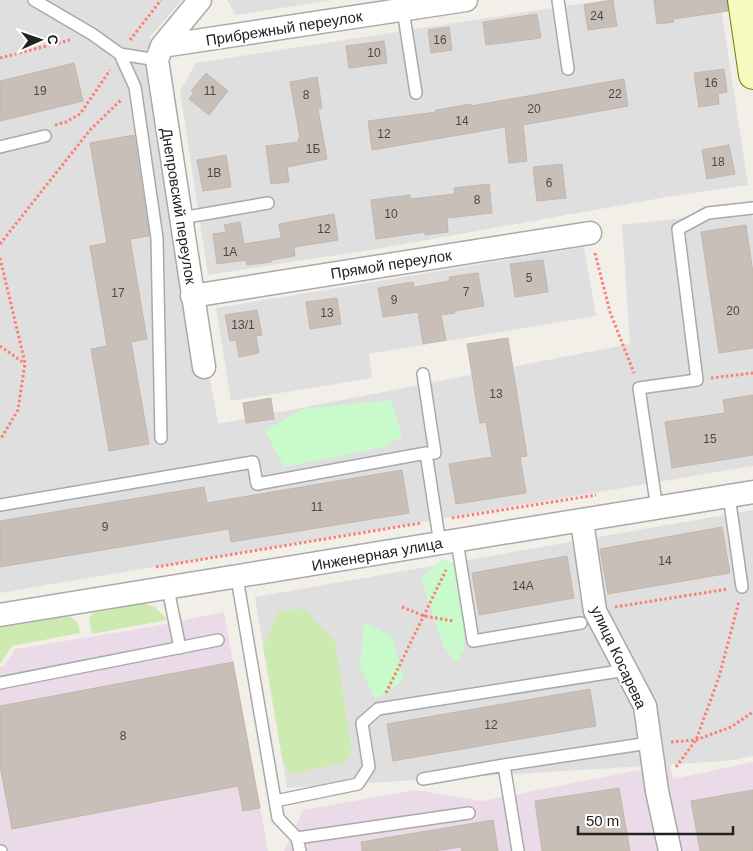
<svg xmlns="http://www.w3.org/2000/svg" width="753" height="851" viewBox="0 0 753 851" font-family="Helvetica,sans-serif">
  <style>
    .residential { fill: #e0dfdf }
    .industrial { fill: #ebdbe8 }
    .grass { fill: #cdebb0 }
    .park { fill: #c8facc }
    .building { fill: #c7bfb8; stroke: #c4b6ab }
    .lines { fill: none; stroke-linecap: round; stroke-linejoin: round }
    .lane-casing { stroke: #a9a9a9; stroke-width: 14 }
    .street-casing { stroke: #a9a9a9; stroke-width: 25 }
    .secondary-casing { stroke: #707d05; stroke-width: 30 }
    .path { stroke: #fa8072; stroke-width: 3; stroke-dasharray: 2.5 2.5; stroke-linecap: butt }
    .lane { stroke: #fff; stroke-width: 11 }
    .street { stroke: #fff; stroke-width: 22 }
    .secondary { stroke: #f7fabf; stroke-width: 28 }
    .labels { text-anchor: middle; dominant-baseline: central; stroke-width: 4; stroke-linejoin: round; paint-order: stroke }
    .number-label { font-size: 12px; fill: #4b4948 }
    .street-label { font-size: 15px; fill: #222; stroke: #fff }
  </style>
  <rect width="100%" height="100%" fill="#f2efe9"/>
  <path class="residential" d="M0 0H182L150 37 218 424 630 344 622 225 751 210 753 221V466L0 593Z
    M227 0H333L236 15Z
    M604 0H720L748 185 667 197 382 248 208 275 180 91 196 63Z
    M584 247 596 316 369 354 372 378 231 401 216 308Z
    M753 510V756L726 761 287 788 255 597Z"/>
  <path class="industrial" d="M224 612 268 851H0V667L4 666 15 649 151 627Z
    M753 762V851H284L303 810 415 790 482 801 670 764 673 779Z"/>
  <path class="grass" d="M144 603 155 607 167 620 92 634 89 618 93 613Z
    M303 608 335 641 352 752 344 763 290 774 283 761 263 647 278 612Z
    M70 616 78 623 80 633 12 646 0 664V628Z"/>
  <path class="park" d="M391 400 402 436 385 447 284 467 265 431 302 409Z
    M443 559 465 571 464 650 455 663 443 645 421 578Z
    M364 622 392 636 404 680 375 699 360 667Z"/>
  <path class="building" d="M613 0 617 26 588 30 584 5Z
    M654 0H727L728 11 673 19 674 22 657 24Z
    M537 14 541 38 486 45 483 22Z
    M449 27 452 50 431 53 428 30Z
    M384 41 387 63 349 68 346 46Z
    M74 63 83 101 0 121V81Z
    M724 69 727 92 718 94 719 104 699 107 694 73Z
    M206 73 228 91 209 115 189 99 194 93 191 91Z
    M317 77 322 108 318 109 327 159 287 167 289 182 271 184 266 146 299 142 298 139 300 138 290 82Z
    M624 79 628 106 523 125 527 161 509 163 505 127 372 150 368 121 436 112V110L471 104V106Z
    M134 135 149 236 130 239 147 339 131 342 149 444 109 451 91 349 107 346 90 246 107 243 90 143Z
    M729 145 735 174 707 179 702 150Z
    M226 155 231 187 203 191 197 160Z
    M562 164 566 198 537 201 533 167Z
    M489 184 492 213 447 218 448 232 425 235V232L376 239 371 200 410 195V199L455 194 454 188Z
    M334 214 338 240 294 247 295 256 271 260V262L247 265 246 260 217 264 213 234 226 232 224 225 240 222 244 244 281 238 279 224Z
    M746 225 753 273V348L719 353 701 232Z
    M543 260 548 292 515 297 510 264Z
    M478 273 484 306 454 311 455 313 441 315 446 340 423 344 418 312 383 317 378 288 413 282 414 287 450 281 449 277Z
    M337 298 341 324 310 329 306 302Z
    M257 310 262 335 256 336 259 353 239 357 236 340 230 341 225 315Z
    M508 338 527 456 520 457 526 493 456 504 449 464 492 457 486 422 480 423 467 344Z
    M753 395V455L672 468 665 422 725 413 723 400Z
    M271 398 274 419 246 423 243 403Z
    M402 470 409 513 231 542 229 529 0 567V521L204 487 207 503Z
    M722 527 730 573 608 594 600 549Z
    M567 556 574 598 479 615 472 573Z
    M233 662 260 808 243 811 238 786 12 829 0 766V706Z
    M590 689 596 726 393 761 387 724Z
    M619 788 630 851H542L535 801Z
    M753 790V851H700L691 801Z
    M493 820 498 851H462L461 847 434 851H362L361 842Z"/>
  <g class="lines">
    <g class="lane-casing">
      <path id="lane" d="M34 0 92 34 120 54 157 60
        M558 0 568 69
        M403 10 416 93
        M120 54 135 87 157 238 161 438
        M0 147 45 136
        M181 218 268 203
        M423 374 435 453H426L440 544
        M729 496 742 587
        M0 505 253 462 257 484 426 453
        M657 509 639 388 697 380 678 229 708 213 753 208
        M457 541 473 641 581 623
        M237 578 278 818 297 838 300 851
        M168 589 180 648
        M0 683 218 640
        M423 779 504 765
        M275 801 358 784 369 767 362 723 378 709 626 670
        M297 838 469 813
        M0 851H1
        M518 851 504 765 649 743"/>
    </g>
    <g class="street-casing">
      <path id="street" d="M200 0 162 46 157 60 204 367
        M162 46 466 0
        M192 296 590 233
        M582 521 595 611 645 706 657 791 670 851
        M0 615C251 576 502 535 753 492"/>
    </g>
    <g class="secondary-casing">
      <path id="secondary" d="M742 0 753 75"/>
    </g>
    <path class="path" d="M130 40 161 0
      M0 58 70 40
      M55 125 66 122 80 114 110 70
      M0 244 90 130 122 99
      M595 253 610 312 634 373
      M0 258 25 363 18 410 0 440
      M0 346 24 363
      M711 378 753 373
      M452 518 596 495
      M156 567 421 523
      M402 607 424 616 454 621
      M615 607 728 589
      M386 693 446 570
      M671 742 696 740 731 727 753 712
      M676 767 696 740 719 677 739 601"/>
    <use href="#lane" class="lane"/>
    <use href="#street" class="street"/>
    <use href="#secondary" class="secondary"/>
  </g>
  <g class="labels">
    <g class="number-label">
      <text x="597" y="16">24</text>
      <text x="440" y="40">16</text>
      <text x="374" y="53">10</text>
      <text x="711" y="83">16</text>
      <text x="40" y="91">19</text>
      <text x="210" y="91">11</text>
      <text x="615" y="94">22</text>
      <text x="306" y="95">8</text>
      <text x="534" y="109">20</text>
      <text x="462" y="121">14</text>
      <text x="384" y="134">12</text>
      <text x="313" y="149">1Б</text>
      <text x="718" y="162">18</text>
      <text x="214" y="173">1В</text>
      <text x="549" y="183">6</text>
      <text x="477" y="200">8</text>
      <text x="391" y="214">10</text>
      <text x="324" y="229">12</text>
      <text x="230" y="252">1А</text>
      <text x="529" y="278">5</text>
      <text x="466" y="292">7</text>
      <text x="118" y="293">17</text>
      <text x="394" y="300">9</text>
      <text x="733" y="311">20</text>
      <text x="327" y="313">13</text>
      <text x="243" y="325">13/1</text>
      <text x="496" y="394">13</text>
      <text x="710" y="439">15</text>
      <text x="317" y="507">11</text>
      <text x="105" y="527">9</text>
      <text x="665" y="561">14</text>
      <text x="523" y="586">14А</text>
      <text x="491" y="725">12</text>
      <text x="123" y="736">8</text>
    </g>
    <g class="street-label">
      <text transform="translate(284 28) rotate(-9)">Прибрежный переулок</text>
      <text transform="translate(179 206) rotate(81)">Днепровский переулок</text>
      <text transform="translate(391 264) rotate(-9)">Прямой переулок</text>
      <text transform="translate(377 554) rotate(-10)">Инженерная улица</text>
      <text transform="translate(619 657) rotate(65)">улица Косарева</text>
    </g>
  </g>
  <g transform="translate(40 40) rotate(88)" stroke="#ffffff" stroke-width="4" paint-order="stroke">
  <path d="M0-4L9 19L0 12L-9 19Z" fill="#222222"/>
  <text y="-8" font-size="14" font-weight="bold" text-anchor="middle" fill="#222222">С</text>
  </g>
  <path d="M578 826v8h155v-8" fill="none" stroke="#222222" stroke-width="2.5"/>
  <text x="586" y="826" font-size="15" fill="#222222" stroke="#ffffff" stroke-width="4" paint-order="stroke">50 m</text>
</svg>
